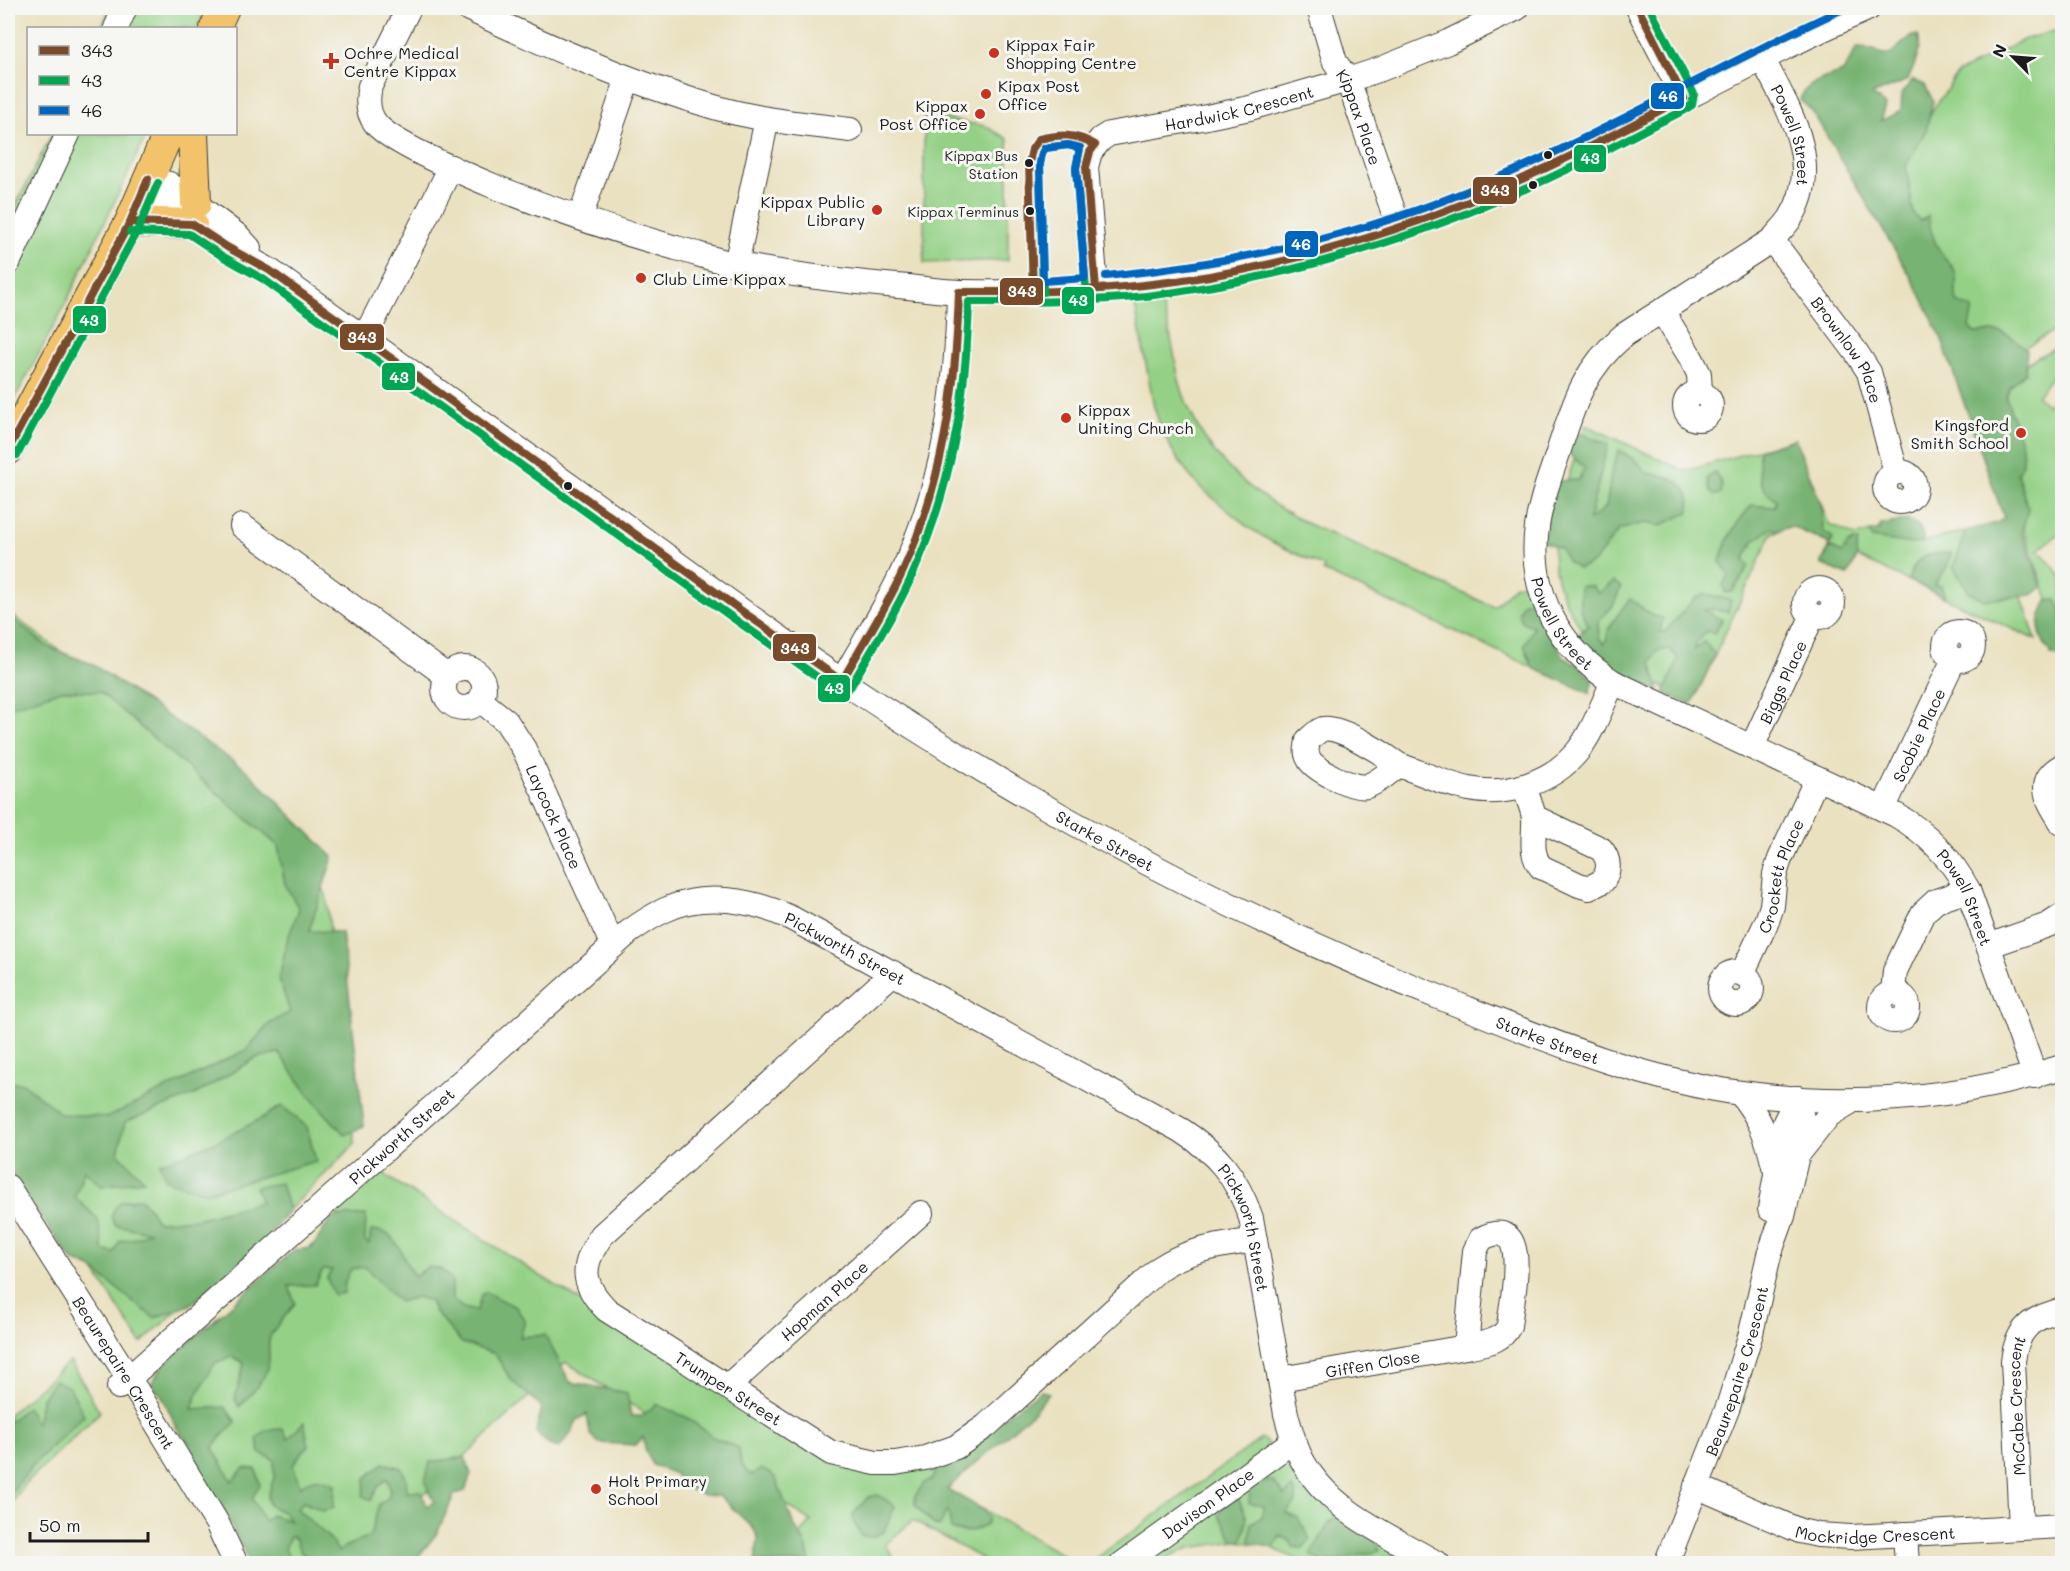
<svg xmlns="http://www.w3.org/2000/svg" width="2070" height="1571" viewBox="0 0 2070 1571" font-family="Mali,sans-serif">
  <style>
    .green { fill: #94d186; stroke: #587651; stroke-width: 1.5 }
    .forest { fill: #77b373; stroke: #4a6848; stroke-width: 1.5 }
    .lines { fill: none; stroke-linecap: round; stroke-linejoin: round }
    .minor-casing { stroke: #3b3a35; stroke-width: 26 }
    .major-casing { stroke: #3b3a35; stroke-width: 32 }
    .minor { stroke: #fff; stroke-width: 24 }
    .major { stroke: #f2c36a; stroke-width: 30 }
    .bus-1-casing { stroke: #f6f6f2; stroke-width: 12 }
    .bus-2-casing { stroke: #f6f6f2; stroke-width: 12 }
    .bus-3-casing { stroke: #f6f6f2; stroke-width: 12 }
    .bus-1 { stroke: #7a4b2a; stroke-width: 8 }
    .bus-2 { stroke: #00a651; stroke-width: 8 }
    .bus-3 { stroke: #0065bd; stroke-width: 8 }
    .poi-dot { fill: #c8321e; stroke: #f6f6f2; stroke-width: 2 }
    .bus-dot { fill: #1c1c1c; stroke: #f6f6f2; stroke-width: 2 }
    .labels { text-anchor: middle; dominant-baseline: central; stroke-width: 6; stroke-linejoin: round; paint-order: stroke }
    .bus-label { font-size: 14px; fill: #1c1c1c; stroke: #f6f6f2; text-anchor: end }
    .poi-label { font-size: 16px; fill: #1c1c1c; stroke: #f6f6f2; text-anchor: start }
    .street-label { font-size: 16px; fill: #1c1c1c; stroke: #f6f6f2 }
    .line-badge { stroke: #f6f6f2; stroke-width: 2 }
    .badge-label { font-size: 16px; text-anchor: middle; font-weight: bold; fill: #fff }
  </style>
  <rect width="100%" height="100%" fill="#f6f6f2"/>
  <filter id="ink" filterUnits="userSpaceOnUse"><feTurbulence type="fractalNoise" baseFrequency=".0167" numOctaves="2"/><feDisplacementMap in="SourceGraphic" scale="12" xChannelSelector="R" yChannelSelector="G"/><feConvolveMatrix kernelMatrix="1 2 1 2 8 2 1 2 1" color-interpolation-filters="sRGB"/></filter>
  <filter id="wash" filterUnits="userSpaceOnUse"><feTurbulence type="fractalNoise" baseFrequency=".008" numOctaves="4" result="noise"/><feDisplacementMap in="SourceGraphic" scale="24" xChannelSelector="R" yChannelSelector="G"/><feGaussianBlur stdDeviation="1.35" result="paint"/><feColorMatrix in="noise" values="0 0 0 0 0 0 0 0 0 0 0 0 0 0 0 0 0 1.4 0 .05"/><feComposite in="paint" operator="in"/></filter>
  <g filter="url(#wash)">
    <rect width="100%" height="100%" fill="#eae1c0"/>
    <path class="green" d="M110 8H206L197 28H101Z
      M2062 29V326L1974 377 1864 175 1930 114 1958 73 2025 39Z
      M924 115 985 126 1008 139V260L924 263Z
      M52 134H147L62 311 8 411V221Z
      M1159 299C1169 318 1174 357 1179 380 1198 451 1245 491 1308 524L1494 607 1515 585 1524 583 1563 657 1589 693 1323 571 1324 567 1274 543 1249 528 1201 488 1190 476 1173 452 1161 428 1154 407 1135 305Z
      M2062 344V362L2037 396 2047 405 2057 397 2053 392 2062 380V531L2039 550 2062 577V641L1976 390Z
      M1586 425 1685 471 1795 439 1829 524 1855 536 1880 530 1879 527 1909 520 1920 528 1924 542 1997 523 2036 640 1857 557 1848 575 1821 564 1830 544 1791 526 1772 533 1694 700C1672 690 1648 682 1627 669 1578 640 1545 585 1555 527 1561 492 1575 459 1586 425Z
      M8 612 297 827 326 895 355 1144 293 1206 141 1343 8 1137Z
      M376 1165 389 1178 531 1270 838 1462 894 1472 940 1466 947 1489 1077 1563H989L913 1520 885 1545 898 1563H778L811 1521 566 1362 350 1563H268L169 1374 343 1218 327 1208Z
      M70 1361 100 1412 24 1485 8 1509V1415Z
      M1262 1438 1338 1515 1426 1563H1304L1268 1546 1237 1541 1189 1548 1170 1556 1160 1563 1088 1564Z"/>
    <path class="forest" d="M1918 35C1923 49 1913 68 1908 80L1872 95 1886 106 1881 121 1901 111 1902 92 1913 80 1925 85 1933 101 1926 130 1906 166 1914 215 1920 221 1928 216C1930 228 1933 241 1940 251 1944 258 1951 263 1954 270 1959 282 1954 290 1957 302L1973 309 1969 327 1974 333C2002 330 2007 331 2027 350L2025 373 2010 387 2006 397 2022 445 2023 463 2017 473 2028 509 2022 532 2042 587 2032 595 1984 600 1969 592 1953 567 1960 550 1965 531 1997 523 2004 518 1941 337 1915 284 1812 111 1800 100C1805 82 1828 77 1843 72L1857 48 1872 49 1883 55 1890 54 1910 37Z
      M1576 432 1608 444 1589 520 1606 507 1612 469 1619 450 1638 462 1646 473C1670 475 1695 484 1689 512L1660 526 1644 523 1619 530 1594 562 1578 569 1567 561 1560 548 1543 541 1554 481 1578 480 1585 468 1565 450Z
      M1795 439 1822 507 1823 531 1833 538 1831 544 1791 526 1778 531 1772 528 1754 541 1744 560 1749 566C1744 576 1738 582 1732 592L1725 593 1723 585 1729 574 1720 562C1726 538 1736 523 1752 505L1774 507 1777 500C1756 488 1759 471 1759 450Z
      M1715 472 1722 484 1721 494 1714 495 1710 491 1707 479Z
      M1909 520 1920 528 1924 542 1913 544 1872 538 1870 532 1880 530 1881 525Z
      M1854 541 1858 542 1856 552 1857 556 1848 575 1821 564 1830 547 1842 553 1847 545Z
      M1951 553 1947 567 1934 585 1941 586 1945 596 1944 597 1908 580C1917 554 1925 554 1951 553Z
      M1613 582 1621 587 1613 606 1598 621 1599 638 1604 644C1608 638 1607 635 1609 629 1610 625 1626 603 1630 599L1653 616 1663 618 1660 632H1665L1694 599 1706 594 1731 600 1728 612 1713 609 1704 610 1722 620 1714 633 1707 631 1696 643 1695 650 1704 641 1715 655 1694 700 1690 704 1664 693 1678 659 1670 649 1657 651 1651 662 1659 692 1606 666 1575 639 1588 625 1580 609V586H1592L1598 593Z
      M1532 599 1563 657 1578 665 1593 680 1589 693 1533 668 1524 645 1534 627 1522 622 1518 613 1522 603Z
      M2056 600 2062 614V658L2051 655C2037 633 2035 624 2047 601Z
      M8 615 48 647 92 664 246 770 333 857 309 931 342 932 364 1126 345 1135 311 1098 279 1053 256 1058 196 1094 125 1122 118 1153 144 1180 101 1186 84 1170 75 1197 98 1219 103 1250 114 1253 120 1241 136 1238 149 1232 115 1225 111 1217C118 1199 122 1200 140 1199L151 1210 156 1221 196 1219 261 1202 255 1187 281 1183 289 1211 254 1251 190 1305 154 1318 91 1268 72 1260 8 1170V1083H23L61 1114 108 1117 246 1050 269 1024 290 1012 279 979 287 941 299 909 285 884 278 846 100 692 62 690 8 708Z
      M282 1106 307 1127 316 1161 205 1193 166 1180 159 1163C202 1150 243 1130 282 1106Z
      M366 1215 365 1241 369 1244 371 1231C400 1227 401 1262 415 1276L428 1267 440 1269 452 1279V1299L463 1308 477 1311 481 1295 486 1292 516 1307 525 1321 520 1337 545 1335 570 1382 627 1393 631 1416H642L656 1404 686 1417 715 1438 739 1448 741 1464 750 1475 762 1469 775 1477 793 1523 806 1545 810 1563H755L758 1538 753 1528 720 1496 704 1495 686 1488 675 1474 653 1465 646 1452 643 1437 636 1445 599 1443 590 1434 587 1414 577 1420 572 1432 559 1448 549 1445 536 1432 541 1406 511 1380 495 1354 462 1343 434 1311 430 1301 416 1297 399 1302 365 1267 351 1269 345 1281 344 1293 334 1295 327 1278 332 1270H323L315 1285 289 1286 295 1303C287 1316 276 1324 270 1337 267 1345 270 1353 269 1361 266 1380 252 1393 239 1407L235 1399 244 1363 232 1356 215 1363 197 1395 192 1409 225 1407 236 1422 223 1434 213 1448 232 1481 244 1468 256 1469 260 1485 252 1498 264 1521 271 1515 290 1521 283 1512 270 1506 267 1498 274 1478V1460L260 1453 257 1438 267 1430 283 1429 288 1439 304 1422 309 1446 301 1453 293 1465 300 1487C315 1475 317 1477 335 1484L334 1507 323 1511 303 1502 297 1509 328 1537 339 1552 344 1547 370 1536 379 1504 389 1497 390 1487 387 1479 379 1485 371 1500 363 1496 366 1478 384 1463 401 1468 406 1478 407 1492 421 1491 427 1506 434 1502 425 1482 430 1462 465 1457 471 1474 465 1491 454 1495 437 1533 413 1563H311L300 1551 295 1538 290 1536 285 1549 292 1563H249L240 1542 224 1511 199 1473 196 1458 191 1446 177 1428 162 1396 151 1384 163 1365 294 1250 312 1248C320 1237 324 1226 334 1217Z
      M55 1380 70 1388 84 1415 32 1466 8 1497V1423L27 1407 36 1424 42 1398Z
      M1041 1391 1049 1393 1032 1413 947 1489 983 1510 989 1518 986 1525C974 1531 965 1535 951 1529L948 1511 945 1514 940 1526 934 1525 915 1505V1496L924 1483 932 1479 940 1463Z
      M1273 1481 1285 1496 1292 1488 1296 1493V1502L1286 1513 1298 1518 1310 1539 1303 1548 1292 1547 1289 1540 1280 1536 1274 1548 1250 1543 1251 1523 1262 1517 1263 1506 1249 1503 1250 1487 1255 1482Z
      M878 1495 895 1506 884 1532 873 1537 862 1536 854 1523 853 1515 868 1497Z
      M1233 1497H1238C1240 1504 1244 1510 1246 1516 1248 1524 1243 1534 1242 1541H1234L1219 1515 1222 1509Z
      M1338 1515 1375 1536 1379 1551 1325 1563 1310 1555 1330 1522Z"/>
  </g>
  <g filter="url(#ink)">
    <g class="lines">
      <g class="minor-casing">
        <g id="minor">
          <path d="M409 8 370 86C367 99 367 113 376 124 392 144 472 177 498 188 556 211 616 231 676 248 696 253 717 261 739 265 794 275 851 282 908 287 927 289 946 292 965 292 1139 296 1312 266 1474 200 1609 144 1735 67 1869 8"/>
          <path d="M467 8C547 46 629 82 714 107 758 120 805 124 850 130"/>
          <path id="s1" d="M1319 8 1335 62 1348 80 1399 228"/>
          <path d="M1638 8 1684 98"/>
          <path d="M116 28 125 8"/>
          <path id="s2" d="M1762 58C1787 107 1825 164 1790 219 1785 226 1778 233 1772 240L1624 335C1583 370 1574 403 1558 453 1550 477 1540 502 1537 527 1528 593 1559 648 1613 682L1896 815C1928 833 1951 858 1968 890L2035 1076"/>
          <path id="s3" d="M148 179 160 201 227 247 269 270C385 352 500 436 616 519 690 573 763 628 839 679 1028 805 1230 915 1441 998 1537 1036 1637 1079 1741 1093 1849 1108 1958 1099 2062 1067"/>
          <path d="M148 179 169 184 238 236 249 248"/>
          <path d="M580 218 628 78"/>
          <path id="s4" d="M1772 240 1856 352 1869 372 1896 472"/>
          <path d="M8 263 68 134"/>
          <path d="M736 265 767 119"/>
          <path id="s5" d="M1096 289 1086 167 1090 152 1101 139 1109 134 1202 118 1250 108 1348 80 1381 69 1448 42 1517 8"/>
          <path d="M1662 311 1691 358 1699 374 1700 392"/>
          <path d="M365 337 451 167"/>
          <circle cx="1698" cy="406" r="13"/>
          <circle cx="1900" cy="487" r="15"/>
          <path d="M242 526 447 676"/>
          <circle cx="1819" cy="603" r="14"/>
          <circle cx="1959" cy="646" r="14"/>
          <circle cx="464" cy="688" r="20"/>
          <path d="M842 681C862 645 885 610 902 573 945 481 957 392 959 292"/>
          <path id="s6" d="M480 700 506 721 524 749 613 946"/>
          <path id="s7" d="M1752 747 1813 615"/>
          <path d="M1399 765C1385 755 1340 725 1323 729 1317 731 1313 736 1308 740 1307 747 1305 753 1309 759 1314 770 1355 790 1367 786 1379 782 1389 772 1399 765 1422 773 1445 784 1469 789 1507 797 1552 782 1577 752 1593 732 1602 705 1613 682"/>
          <path d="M2062 766C2033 782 2050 803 2062 823"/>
          <path d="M1524 786C1527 797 1533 808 1534 819 1535 836 1529 853 1541 867L1579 885 1589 888 1603 881C1610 869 1610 860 1601 849L1534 817"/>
          <path id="s8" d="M1883 809 1954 659"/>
          <path d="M1988 946 2048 925 2062 916"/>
          <circle cx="1736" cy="988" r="16"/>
          <path id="s9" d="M893 973 602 1235C581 1265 580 1283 607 1310L831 1453 876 1463H895L925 1458 956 1447 986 1426 1160 1268C1190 1248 1221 1246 1255 1240"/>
          <path id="s10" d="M1742 974 1767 921 1772 906 1775 874 1780 859 1817 778"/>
          <circle cx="1894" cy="1007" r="14"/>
          <path d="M1893 993 1895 971 1923 913 1936 901 1968 890"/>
          <path d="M1740 1093C1761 1120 1766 1133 1774 1166"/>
          <path d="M1799 1153 1829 1115 1852 1101"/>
          <path id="s11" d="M8 1187 143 1401 217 1523 236 1564"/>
          <path d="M1770 1209 1785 1122 1797 1098"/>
          <path id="s12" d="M1280 1379 1466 1347 1475 1251 1481 1239C1534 1210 1511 1303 1509 1326 1501 1343 1483 1343 1466 1347"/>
          <path id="s13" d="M119 1387 629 932C640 924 652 916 665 910 704 891 753 900 791 918L1181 1130C1218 1154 1236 1176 1251 1218L1286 1414C1290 1429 1294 1444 1301 1458 1328 1511 1389 1535 1438 1564"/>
          <path id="s14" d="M727 1387 921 1213"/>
          <path id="s15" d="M1696 1486 1800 1531 1818 1535 1851 1537 2062 1526"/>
          <path id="s16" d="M2021 1528 2013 1361C2017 1328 2031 1318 2062 1310"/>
          <path d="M1905 1534 1907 1564"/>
          <path id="s17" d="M1122 1564 1293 1441"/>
          <path id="s18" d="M1666 1564 1728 1407 1751 1333 1769 1255 1783 1216 1797 1155 1802 1118 1797 1098"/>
        </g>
      </g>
      <g class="major-casing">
        <path id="major" d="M215 28 224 8
          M193 134 196 203
          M130 222 192 224
          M8 450 130 222 168 134"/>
      </g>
      <use href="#minor" class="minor"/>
      <use href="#major" class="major"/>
      <g class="bus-1-casing">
        <path id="bus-1" d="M130 222 192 224 227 247 269 270 746 614 842 681C862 645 885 610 902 573 943 483 956 390 959 292 1021 292 1083 292 1144 285 1265 272 1385 238 1497 190 1561 163 1622 130 1684 98L1638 8
          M1033 292 1029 163 1032 149 1039 139C1060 134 1076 133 1095 145L1090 152 1086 167 1096 289
          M8 450 130 222 148 179"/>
      </g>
      <g class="bus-2-casing">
        <path id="bus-2" d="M130 232 189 234 222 256 263 279 740 623 836 690 844 691 851 686C871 650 894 616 911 578 951 491 966 398 969 302 1028 302 1088 302 1146 296 1297 278 1443 230 1579 164 1605 151 1631 137 1656 124 1668 118 1681 113 1692 105L1694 94 1650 8
          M1043 292 1040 164 1042 153 1045 148 1068 145 1080 148 1076 168 1086 290
          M17 455 139 227 158 183"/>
      </g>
      <g class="bus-3-casing">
        <path id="bus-3" d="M1068 145 1080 148 1076 168 1085 278 1043 281 1040 164 1042 153 1045 148Z
          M1106 276C1231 264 1354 238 1470 190 1599 137 1719 65 1845 8"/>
      </g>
      <use href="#bus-1" class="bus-1"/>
      <use href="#bus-2" class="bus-2"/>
      <use href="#bus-3" class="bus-3"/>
    </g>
  </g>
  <g class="poi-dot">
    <circle cx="994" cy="53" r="6"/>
    <path d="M328 52h6v6h6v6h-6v6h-6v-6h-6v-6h6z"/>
    <circle cx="986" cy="94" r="6"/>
    <circle cx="980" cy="114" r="6"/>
    <circle cx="877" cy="210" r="6"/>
    <circle cx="641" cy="278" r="6"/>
    <circle cx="1066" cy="418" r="6"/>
    <circle cx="2021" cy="433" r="6"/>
    <circle cx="596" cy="1489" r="6"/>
  </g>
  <g class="bus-dot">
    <circle cx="1548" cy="155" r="5"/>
    <circle cx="1029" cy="163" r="5"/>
    <circle cx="1533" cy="185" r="5"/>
    <circle cx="1030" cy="211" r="5"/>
    <circle cx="568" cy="486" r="5"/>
  </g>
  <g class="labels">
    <g class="bus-label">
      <text x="1018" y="155">Kippax Bus<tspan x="1018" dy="18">Station</tspan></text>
      <text x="1019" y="211">Kippax Terminus</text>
    </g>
    <g class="poi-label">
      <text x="1006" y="44">Kippax Fair<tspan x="1006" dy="18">Shopping Centre</tspan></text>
      <text x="344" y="52">Ochre Medical<tspan x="344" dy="18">Centre Kippax</tspan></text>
      <text x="998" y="85">Kipax Post<tspan x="998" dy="18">Office</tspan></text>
      <text x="968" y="105" text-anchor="end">Kippax<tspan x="968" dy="18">Post Office</tspan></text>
      <text x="865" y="201" text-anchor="end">Kippax Public<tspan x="865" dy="18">Library</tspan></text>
      <text x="653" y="278">Club Lime Kippax</text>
      <text x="1078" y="409">Kippax<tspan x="1078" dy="18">Uniting Church</tspan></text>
      <text x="2009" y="424" text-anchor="end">Kingsford<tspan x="2009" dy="18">Smith School</tspan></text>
      <text x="608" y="1480">Holt Primary<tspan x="608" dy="18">School</tspan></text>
    </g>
    <g class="street-label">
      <text stroke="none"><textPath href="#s5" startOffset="297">Hardwick Crescent</textPath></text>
      <text stroke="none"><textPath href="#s1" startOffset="117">Kippax Place</textPath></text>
      <text stroke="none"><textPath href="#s2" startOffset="84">Powell Street</textPath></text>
      <text stroke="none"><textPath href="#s4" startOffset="134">Brownlow Place</textPath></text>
      <text stroke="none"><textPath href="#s2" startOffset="694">Powell Street</textPath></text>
      <text stroke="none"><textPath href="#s7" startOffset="72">Biggs Place</textPath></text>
      <text stroke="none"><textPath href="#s8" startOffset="82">Scobie Place</textPath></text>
      <text stroke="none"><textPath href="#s6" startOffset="141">Laycock Place</textPath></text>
      <text stroke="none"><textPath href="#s3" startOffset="1167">Starke Street</textPath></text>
      <text stroke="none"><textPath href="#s10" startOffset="106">Crockett Place</textPath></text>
      <text stroke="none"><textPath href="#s2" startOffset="1197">Powell Street</textPath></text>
      <text stroke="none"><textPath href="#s13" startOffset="918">Pickworth Street</textPath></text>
      <text stroke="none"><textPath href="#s3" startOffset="1653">Starke Street</textPath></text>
      <text stroke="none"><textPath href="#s13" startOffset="378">Pickworth Street</textPath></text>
      <text stroke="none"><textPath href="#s13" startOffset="1422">Pickworth Street</textPath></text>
      <text stroke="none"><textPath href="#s14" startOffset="130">Hopman Place</textPath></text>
      <text stroke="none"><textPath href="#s12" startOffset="94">Giffen Close</textPath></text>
      <text stroke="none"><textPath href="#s18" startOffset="206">Beaurepaire Crescent</textPath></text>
      <text stroke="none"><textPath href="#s11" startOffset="219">Beaurepaire Crescent</textPath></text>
      <text stroke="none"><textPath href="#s9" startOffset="621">Trumper Street</textPath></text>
      <text stroke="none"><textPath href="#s16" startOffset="123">McCabe Crescent</textPath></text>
      <text stroke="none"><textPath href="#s17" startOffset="105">Davison Place</textPath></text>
      <text stroke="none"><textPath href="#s15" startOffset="189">Mockridge Crescent</textPath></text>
    </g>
  </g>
  <g class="line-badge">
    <rect x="1650" y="82" width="35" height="28" rx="6" fill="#0065bd"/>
    <rect x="1573" y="144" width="34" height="29" rx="6" fill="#00a651"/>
    <rect x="1472" y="176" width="46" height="29" rx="6" fill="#7a4b2a"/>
    <rect x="1284" y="230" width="35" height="28" rx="6" fill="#0065bd"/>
    <rect x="999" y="277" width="45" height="29" rx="6" fill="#7a4b2a"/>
    <rect x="1061" y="286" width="34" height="29" rx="6" fill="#00a651"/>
    <rect x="72" y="305" width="35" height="29" rx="6" fill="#00a651"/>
    <rect x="339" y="323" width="46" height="28" rx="6" fill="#7a4b2a"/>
    <rect x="381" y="362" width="35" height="29" rx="6" fill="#00a651"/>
    <rect x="772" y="633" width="45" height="29" rx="6" fill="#7a4b2a"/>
    <rect x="817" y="674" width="34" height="29" rx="6" fill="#00a651"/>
  </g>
  <g class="badge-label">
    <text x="1668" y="102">46</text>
    <text x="1590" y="164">43</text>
    <text x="1495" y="196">343</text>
    <text x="1301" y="250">46</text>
    <text x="1022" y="297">343</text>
    <text x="1078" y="306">43</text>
    <text x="89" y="326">43</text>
    <text x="362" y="343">343</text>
    <text x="399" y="383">43</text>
    <text x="795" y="654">343</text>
    <text x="834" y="694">43</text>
  </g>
  <rect width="2070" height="1571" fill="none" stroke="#f6f6f2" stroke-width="30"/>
  <rect x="27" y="27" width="210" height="108" fill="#f6f6f2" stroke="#9f9f9c" stroke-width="1.5"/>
  <rect x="39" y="46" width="30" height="9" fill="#7a4b2a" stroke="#9f9f9c" stroke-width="1.5"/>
  <text x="81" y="57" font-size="18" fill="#1c1c1c">343</text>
  <rect x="39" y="76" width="30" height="9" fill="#00a651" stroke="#9f9f9c" stroke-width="1.5"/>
  <text x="81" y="87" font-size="18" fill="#1c1c1c">43</text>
  <rect x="39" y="106" width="30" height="9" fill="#0065bd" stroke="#9f9f9c" stroke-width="1.5"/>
  <text x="81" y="117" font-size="18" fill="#1c1c1c">46</text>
  <g transform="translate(2013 57) rotate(295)" stroke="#f6f6f2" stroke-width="4.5" paint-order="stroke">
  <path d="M0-4.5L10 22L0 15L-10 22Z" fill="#1c1c1c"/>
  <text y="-9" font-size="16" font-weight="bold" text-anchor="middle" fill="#1c1c1c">N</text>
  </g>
  <path d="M30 1532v9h118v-9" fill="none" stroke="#1c1c1c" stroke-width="3"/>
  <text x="39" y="1532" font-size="18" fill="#1c1c1c" stroke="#f6f6f2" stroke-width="4.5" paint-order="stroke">50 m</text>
</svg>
